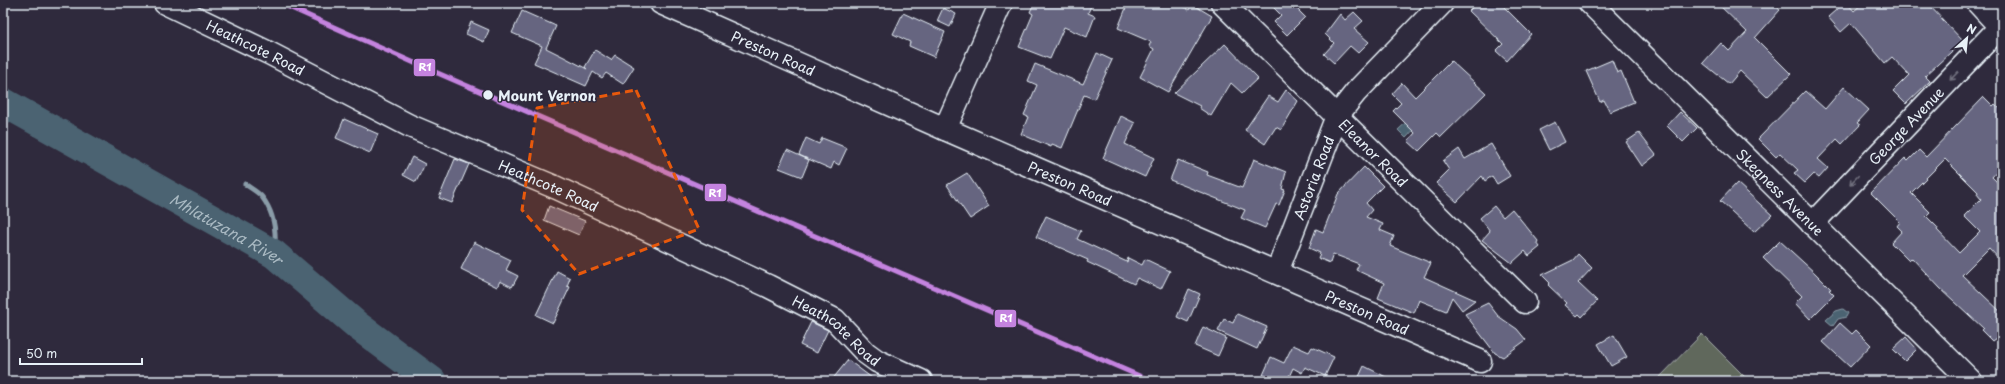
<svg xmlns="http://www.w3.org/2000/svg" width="2005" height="384" viewBox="0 0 2005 384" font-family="'Playpen Sans',sans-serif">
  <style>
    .green { fill: #60685b; stroke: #a4acaa }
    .water { fill: #4b6472; stroke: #8a9ca8 }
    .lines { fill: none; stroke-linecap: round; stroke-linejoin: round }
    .stream { stroke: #8a9ca8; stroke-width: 5 }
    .river { stroke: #4b6472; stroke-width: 29 }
    .building { fill: #666580; stroke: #e8f1f8; fill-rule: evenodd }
    .minor-casing { stroke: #e8f1f8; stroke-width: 25 }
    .minor { stroke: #2f2a3d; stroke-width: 22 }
    .rail-1-casing { stroke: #2f2a3d; stroke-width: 8 }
    .rail-1 { stroke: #c483df; stroke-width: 5 }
    .oneway { stroke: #70707e }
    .marked { fill: #e8590c; fill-opacity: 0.2; stroke: #e8590c; stroke-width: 3; stroke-dasharray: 8 5; stroke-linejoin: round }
    .stop-dot { fill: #e8f1f8; stroke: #2f2a3d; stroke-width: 1.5 }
    .labels { text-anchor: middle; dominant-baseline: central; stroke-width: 3; stroke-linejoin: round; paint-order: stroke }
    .street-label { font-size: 14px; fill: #e8f1f8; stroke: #2f2a3d }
    .stop-label { font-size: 14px; font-weight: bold; fill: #e8f1f8; stroke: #2f2a3d; text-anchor: start }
    .water-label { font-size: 15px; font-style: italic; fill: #a9b9c2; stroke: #2f2a3d }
    .line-badge { stroke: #2f2a3d; stroke-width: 1.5 }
    .badge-label { font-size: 11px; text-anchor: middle; font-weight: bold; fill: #fff }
  </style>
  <rect width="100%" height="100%" fill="#2f2a3d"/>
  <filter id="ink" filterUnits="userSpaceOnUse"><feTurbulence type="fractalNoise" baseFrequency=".025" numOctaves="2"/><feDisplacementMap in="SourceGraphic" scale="8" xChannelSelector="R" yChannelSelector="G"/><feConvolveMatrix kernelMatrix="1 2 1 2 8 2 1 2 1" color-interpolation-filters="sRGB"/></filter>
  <g filter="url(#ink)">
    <path class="green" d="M1702 334 1749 381H1656Z"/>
    <path class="water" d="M1412 117 1419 124 1406 138 1398 130Z
      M1843 309 1848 313 1846 317 1838 319 1833 326 1826 320 1836 311Z"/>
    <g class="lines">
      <path class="stream" d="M245 184C250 188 258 192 262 197 275 214 277 234 274 254"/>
      <path class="river" id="s1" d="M3 102 274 254 358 326 432 381"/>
    </g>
    <path class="building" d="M1034 3H1092L1088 13 1095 16 1087 37 1064 27 1050 59 1019 47 1033 14 1030 12Z
      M1128 3H1178L1189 10 1192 4 1212 16 1168 92 1140 77 1154 49 1149 46 1151 42 1118 28Z
      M1269 3H1291L1305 17 1287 35 1274 22 1281 15Z
      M1477 3H1500L1531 34 1507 61 1496 51 1503 44 1469 11Z
      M1717 3H1772L1780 10 1755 38 1791 74 1767 97 1740 71 1729 84 1703 63 1721 43 1729 51 1747 32Z
      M1844 3H1847L1854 11 1863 3H1927L1963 41 1925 76 1930 81 1906 104 1893 91 1909 75 1892 57 1885 63 1851 23 1841 32 1828 17Z
      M943 8 956 14 950 27 937 21Z
      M522 11 556 26 546 48 564 57 587 69 585 67 595 50 611 60 615 55 634 67 623 84 606 73 602 78 593 72 586 86 534 63 542 46 512 33Z
      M1354 12 1363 21 1354 29 1369 42 1358 53 1350 46 1334 63 1324 54 1334 43 1325 34 1340 14 1345 20Z
      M903 13 945 32 934 57 909 46 910 42 893 34Z
      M471 22 489 30 484 42 466 34Z
      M1225 44 1258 78 1242 93 1231 83 1211 116 1199 108 1200 106 1174 93Z
      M1097 53 1112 60 1094 99 1084 95 1062 148 1052 144 1051 147 1021 134 1028 117 1024 115 1037 85 1028 81 1035 64 1083 84Z
      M1612 60 1617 73 1621 71 1634 102 1610 112 1604 100 1600 102 1586 71Z
      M1451 61 1486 93 1441 137 1437 133 1419 151 1408 141 1415 133 1393 111 1401 103 1392 94 1402 83 1415 97Z
      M1844 87 1869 110 1857 123 1860 125 1842 144 1837 139 1818 159 1828 168 1819 178 1814 174 1805 183 1794 173 1798 170 1780 153 1776 157 1758 139 1805 91 1825 109Z
      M1286 90 1298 101 1281 130 1276 127 1265 144 1245 130 1268 96 1278 102Z
      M1984 97 1993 106 1995 104 2002 111V166L1992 177 2002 187V262L1989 248 1962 275 2002 313V344L1996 338 1992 341 1981 330 1983 328 1940 288 1912 258 1909 261 1891 243 1902 231 1897 226 1900 222 1871 193 1905 158 1908 161 1919 150 1926 157ZM1945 159 1978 192 1977 194 1981 199 1964 216 1980 232 1959 253 1937 230 1938 228 1926 216 1930 212 1911 193Z
      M1680 112 1697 128 1683 142 1667 126Z
      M1121 116 1135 123 1125 144 1154 158 1145 177 1103 158Z
      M344 119 378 134 370 153 336 138Z
      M1555 122 1565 142 1549 150 1539 130Z
      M1639 133 1656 155 1642 166 1626 142Z
      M806 138 819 144 822 138 847 148 839 165 834 162 831 169 799 155Z
      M1491 144 1510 176 1497 184 1492 176 1485 181 1482 176 1457 202 1436 183 1449 170 1443 161 1459 149 1465 159Z
      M787 150 809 160 802 177 779 168Z
      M412 157 425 164 416 182 403 175Z
      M455 159 469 164 452 203 439 198Z
      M1254 159 1286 172 1282 189 1285 190 1279 205 1276 204 1265 228 1241 218 1245 210 1170 180 1178 160 1208 172 1207 175 1242 188Z
      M1364 167 1383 186 1366 203 1372 210 1366 217 1383 224 1380 230 1394 236 1390 246 1431 263 1424 277 1475 300 1462 310 1452 297 1446 311 1419 300 1414 313 1378 298 1384 283 1356 270 1359 264 1333 254 1330 263 1318 258 1320 253 1309 248 1316 229 1323 232 1338 194Z
      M967 173 989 206 970 219 947 185Z
      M1737 183 1772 215 1754 232 1720 201Z
      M549 206 585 221 579 235 544 220Z
      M1494 206 1503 217 1512 209 1538 241 1537 243 1540 247 1529 256 1525 251 1512 263 1482 240 1490 231 1480 218Z
      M1046 216 1081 231 1077 239 1127 262 1128 258 1142 265 1145 259 1170 271 1161 289 1137 278 1134 284 1087 262 1088 260 1036 237Z
      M1780 241 1815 273 1831 289 1829 290 1834 295 1810 319 1795 303 1802 296 1763 258Z
      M474 242 511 260 506 270 518 276 512 287 500 281 497 287 461 269Z
      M1578 254 1592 268 1578 283 1597 301 1582 317 1579 314 1577 316 1565 305 1567 303 1548 285 1550 283 1542 275 1573 260Z
      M557 271 570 278 567 286 570 287 553 323 536 315Z
      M1189 289 1200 294 1188 322 1177 317Z
      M1488 303 1498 316 1517 329 1526 340 1503 357 1495 353 1465 314Z
      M1237 314 1267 327 1257 349 1218 331 1224 319 1233 323Z
      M811 322 828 330 817 353 800 345Z
      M1840 323 1852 334 1856 330 1871 345 1850 367 1823 342Z
      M1203 327 1226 338 1218 356 1195 346Z
      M1614 335 1627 357 1611 366 1598 344Z
      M1906 337 1917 349 1905 361 1893 349Z
      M1293 345 1309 352 1312 347 1334 357 1325 376 1305 367 1302 373 1293 368 1287 381H1277L1263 375 1271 357 1284 363Z
      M848 360 876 381H831Z
      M1364 366 1394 381H1357Z"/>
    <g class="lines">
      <g class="minor-casing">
        <g id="minor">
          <path id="s2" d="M165 3 269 53 410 126 557 188 768 286 835 320 866 353 877 361 921 381"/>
          <path id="s3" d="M661 3 945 129 1480 361"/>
          <path id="s4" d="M1222 3 1525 302"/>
          <path id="s5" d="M1590 3 1971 381"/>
          <path d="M1978 3 2002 29"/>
          <path d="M945 129 1001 3"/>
          <path id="s6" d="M1812 224 2000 27"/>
          <path id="s7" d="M1277 272 1337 116 1356 92 1442 3"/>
        </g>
      </g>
      <use href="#minor" class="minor"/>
      <g class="rail-1-casing">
        <path id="rail-1" d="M280 3 419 65 1151 381"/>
      </g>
      <use href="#rail-1" class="rail-1"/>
    </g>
    <defs><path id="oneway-shaft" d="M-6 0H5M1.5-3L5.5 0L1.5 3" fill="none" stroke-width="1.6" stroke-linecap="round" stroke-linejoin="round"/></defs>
    <g class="oneway">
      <use href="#oneway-shaft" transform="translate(1954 76) rotate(134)"/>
      <use href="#oneway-shaft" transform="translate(1854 180) rotate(134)"/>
    </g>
  </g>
  <path class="marked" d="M636 90 699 229 579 274 522 210 537 108Z"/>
  <circle class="stop-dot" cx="488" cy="95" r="5.5"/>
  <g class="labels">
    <g class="street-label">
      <text stroke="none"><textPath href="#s2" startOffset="101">Heathcote Road</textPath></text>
      <text stroke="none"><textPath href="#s3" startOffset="123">Preston Road</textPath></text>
      <text stroke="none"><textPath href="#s6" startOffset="136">George Avenue</textPath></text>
      <text stroke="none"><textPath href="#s4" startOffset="213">Eleanor Road</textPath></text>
      <text stroke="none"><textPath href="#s7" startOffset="101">Astoria Road</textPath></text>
      <text stroke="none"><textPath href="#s3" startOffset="447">Preston Road</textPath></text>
      <text stroke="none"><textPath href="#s2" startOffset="425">Heathcote Road</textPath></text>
      <text stroke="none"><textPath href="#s5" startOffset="268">Skegness Avenue</textPath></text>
      <text stroke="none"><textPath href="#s3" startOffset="771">Preston Road</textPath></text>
      <text stroke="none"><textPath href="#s2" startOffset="749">Heathcote Road</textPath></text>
    </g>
    <g class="stop-label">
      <text x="498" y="95">Mount Vernon</text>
    </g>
    <g class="water-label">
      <text stroke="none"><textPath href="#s1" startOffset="257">Mhlatuzana River</textPath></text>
    </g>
  </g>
  <g class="line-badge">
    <rect x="413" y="58" width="23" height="19" rx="4" fill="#c483df"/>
    <rect x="704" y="183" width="23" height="19" rx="4" fill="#c483df"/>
    <rect x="994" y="309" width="23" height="19" rx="4" fill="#c483df"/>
  </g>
  <g class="badge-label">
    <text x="425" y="71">R1</text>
    <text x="715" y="197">R1</text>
    <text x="1006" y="322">R1</text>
  </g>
  <rect width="2005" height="384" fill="none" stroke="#2f2a3d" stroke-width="16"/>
  <rect x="8" y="8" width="1989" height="368" fill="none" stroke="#e8f1f8" stroke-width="1.5" filter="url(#ink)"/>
  <g transform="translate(1967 38) rotate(27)" stroke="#2f2a3d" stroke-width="3" paint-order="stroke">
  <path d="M0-3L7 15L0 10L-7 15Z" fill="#e8f1f8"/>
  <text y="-6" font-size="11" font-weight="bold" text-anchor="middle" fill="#e8f1f8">N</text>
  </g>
  <path d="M20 358v6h122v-6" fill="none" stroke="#e8f1f8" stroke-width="2"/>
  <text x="26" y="358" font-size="12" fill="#e8f1f8" stroke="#2f2a3d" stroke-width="3" paint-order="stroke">50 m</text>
</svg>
